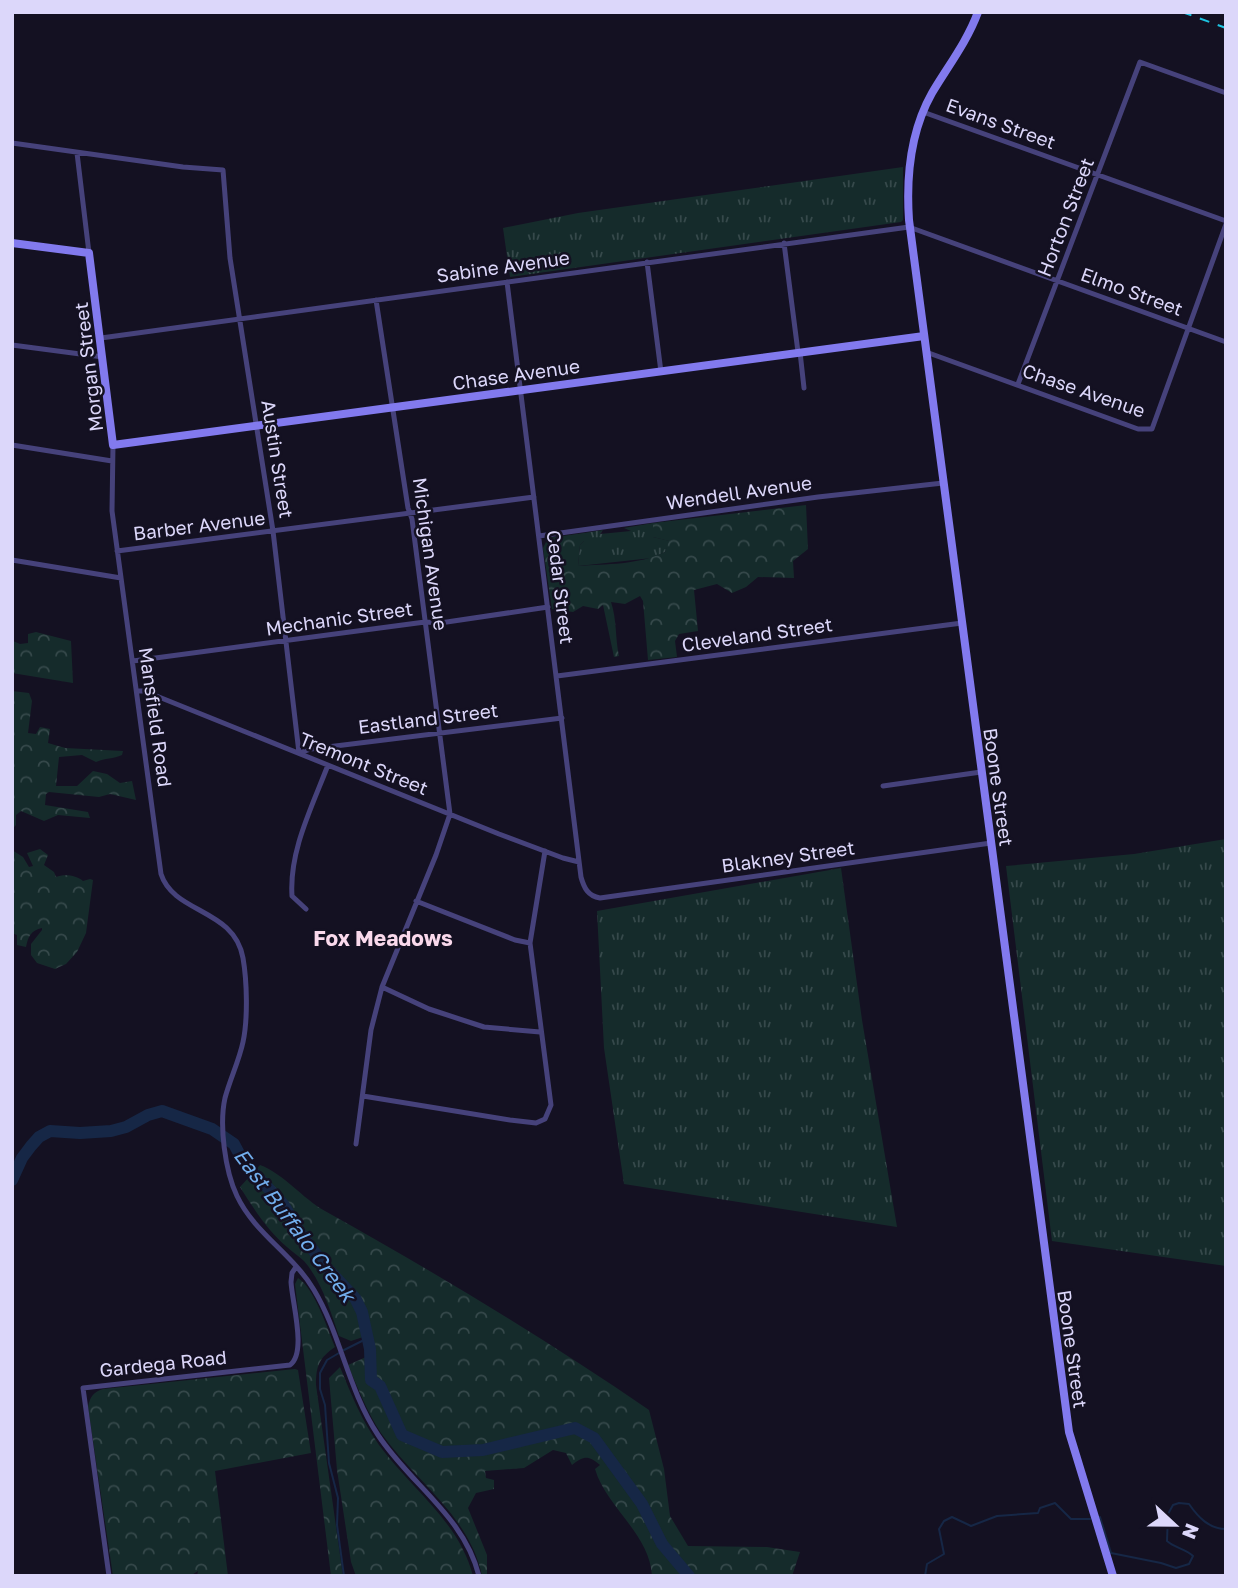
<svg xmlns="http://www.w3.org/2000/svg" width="1238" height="1588" viewBox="0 0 1238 1588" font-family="'Golos Text',sans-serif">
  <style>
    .grass { fill: url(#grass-tufts) }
    .forest { fill: url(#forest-crowns) }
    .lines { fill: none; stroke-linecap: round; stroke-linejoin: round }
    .stream { stroke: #162746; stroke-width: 2 }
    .river { stroke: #162746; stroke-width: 12 }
    .street { stroke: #46427b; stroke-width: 5 }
    .secondary { stroke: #827aee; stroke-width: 8 }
    .rail { stroke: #1dc3e0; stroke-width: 2; stroke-dasharray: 10 9; stroke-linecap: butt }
    .labels { text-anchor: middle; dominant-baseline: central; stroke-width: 5; stroke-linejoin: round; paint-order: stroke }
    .street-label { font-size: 19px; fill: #dcd7fa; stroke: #141122 }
    .neighbourhood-label { font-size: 21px; font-weight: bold; fill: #fad9ec; stroke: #141122 }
    .water-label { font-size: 21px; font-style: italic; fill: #72aeed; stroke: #141122 }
  </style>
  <defs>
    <pattern id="grass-tufts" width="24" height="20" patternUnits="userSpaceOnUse" patternTransform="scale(1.75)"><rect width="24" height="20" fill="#152b2b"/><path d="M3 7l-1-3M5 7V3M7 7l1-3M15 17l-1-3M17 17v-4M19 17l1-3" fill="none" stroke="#36494b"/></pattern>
    <pattern id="forest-crowns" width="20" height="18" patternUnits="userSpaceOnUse" patternTransform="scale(1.75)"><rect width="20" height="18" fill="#152b2b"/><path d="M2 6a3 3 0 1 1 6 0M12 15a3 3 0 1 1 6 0" fill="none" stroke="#36494b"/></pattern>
  </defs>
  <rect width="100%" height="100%" fill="#141122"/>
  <path class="grass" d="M903 167V220L901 222 510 277 503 228 578 213Z
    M653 523V537L670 541 665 552 652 558 578 566 580 545 584 541V533L603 530 600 534 631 531 624 528Z
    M1226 839V1266L1052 1241 1006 866 1134 854Z
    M841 868 862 1020 897 1227 624 1184 604 1048 597 911Z"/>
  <path class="forest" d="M806 505 808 549 793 561 794 578 758 577 746 587 732 593 717 584 694 590 698 631 679 634 675 641 677 657 648 660 643 601 640 596 625 604 611 602C617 620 615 638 619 656L614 657 603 605 598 609 583 606 573 612 552 609 543 548 548 538 584 533V541L580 545 578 566C607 564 638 565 665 552L669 541 653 537V523Z
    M36 632 71 641 73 683 12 673V638L13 641 20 644 28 643V634Z
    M12 691 29 693 32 701 28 733 36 734 40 727 50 729 48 743 65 748 123 751 122 755C113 759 105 758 96 762L82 755 59 757 56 786H77L93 771 107 774 120 783 132 781 136 800 110 794 99 797 49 792 46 794 45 805 88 812 90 818 58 815 44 821 21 811 16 815V825L12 829Z
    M40 849 48 855 44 865 54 872 56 877C64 874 76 875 83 881L90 879 93 880 86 933 77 952 66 964 55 969 37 963 31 955V944L42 930V928C31 930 28 937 26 947L17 945V935L12 933V850L23 857 29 867 33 866 27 853Z
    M260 1165C284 1174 302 1198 325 1211 436 1273 544 1338 649 1410L664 1469 670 1516 688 1546 767 1547 800 1552 792 1576H652C650 1534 606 1507 595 1469L600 1465C588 1455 584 1456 572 1465L566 1453 553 1450 524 1468 485 1471 486 1478 494 1480V1489L476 1493 468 1508 487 1555V1576H482C470 1516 415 1481 381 1433 367 1412 358 1388 348 1365L366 1357 363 1337 351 1341 339 1336C330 1310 322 1282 304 1261 299 1256 292 1252 287 1247 268 1231 253 1208 240 1187Z
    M298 1278C315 1289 327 1328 335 1347 319 1358 316 1366 316 1385L343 1576H331L295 1284Z
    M340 1367C351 1394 362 1421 379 1445 411 1489 459 1521 473 1576H356L351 1562 337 1470 329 1378Z
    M295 1369 298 1370 311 1453 215 1471 228 1576H197L198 1571 190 1576H113L88 1407C90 1397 93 1392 103 1389Z"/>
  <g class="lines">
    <path class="stream" d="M344 1350 368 1338
      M339 1353 327 1360 320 1373V1389L325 1405 329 1463 338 1498 337 1525 344 1576
      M1098 1518 1100 1517 1111 1553 1161 1563 1176 1568 1189 1564 1193 1556C1186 1549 1175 1548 1167 1541L1168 1514 1173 1505 1179 1503 1189 1504C1198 1517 1209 1529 1226 1529
      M837 1576H846
      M925 1576 927 1564 944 1554 939 1529 944 1521 952 1517 971 1526 997 1516 1038 1513 1040 1508 1055 1503 1071 1519H1090"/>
    <path class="river" d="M12 1180 22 1158 31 1146 39 1137 50 1131 80 1133 111 1131 126 1127 148 1115 162 1111 212 1129 234 1144 243 1161 283 1204 301 1234 326 1267 355 1298 362 1312 370 1349 371 1380 380 1386 402 1435 442 1452 483 1450 575 1428 594 1438 642 1504 662 1544 689 1576"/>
    <path class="street" d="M923 112 1226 221
      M12 143 183 167 223 170 230 258 273 531 299 753 311 749 562 718
      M77 153 89 253
      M784 243 798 352
      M647 262 661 372
      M507 282 581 877C584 888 588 896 600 898L991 843
      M101 338 909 227 1226 342
      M12 345 103 357
      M800 352 804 388
      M926 352 1138 429H1152L1226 224
      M1018 384 1140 62 1226 93
      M12 445 112 461
      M113 445 112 511 161 874C174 914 234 908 243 958 247 981 248 1019 243 1042 239 1061 230 1079 225 1098 219 1125 225 1171 237 1196 255 1234 293 1254 314 1290 341 1335 348 1390 378 1435 410 1484 464 1516 479 1576
      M539 536 818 497 943 483
      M117 551 534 497
      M12 560 121 578
      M133 661 425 622 440 623 548 607
      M557 676 962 623
      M138 691H144L499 834 563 858 579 862
      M883 786 981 772
      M416 901 515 940 530 943
      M306 909 292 896C289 851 312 807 328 765
      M382 987 429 1009 484 1027 540 1032
      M363 1096 510 1120 536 1123 545 1119 551 1105 530 943 545 851
      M356 1144 371 1030 382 987 436 855 450 814 412 519 408 508 376 300
      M109 1576 83 1388 290 1365C307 1353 292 1302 291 1282L292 1273 296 1267"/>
    <path class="secondary" d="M978 12C967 42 948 66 932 93 910 132 906 176 909 220L1069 1432 1113 1576
      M12 243 89 253 113 445 924 336"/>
    <path class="rail" d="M1182 12 1226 28"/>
  </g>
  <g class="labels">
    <g class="street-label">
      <text transform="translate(1001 123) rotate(20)">Evans Street</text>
      <text transform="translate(1065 217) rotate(-69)">Horton Street</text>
      <text transform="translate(503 266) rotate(-8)">Sabine Avenue</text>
      <text transform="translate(1132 291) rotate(20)">Elmo Street</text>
      <text transform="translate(88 367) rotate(-97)">Morgan Street</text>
      <text transform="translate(516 374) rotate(-8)">Chase Avenue</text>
      <text transform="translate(1084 390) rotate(19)">Chase Avenue</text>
      <text transform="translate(278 459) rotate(81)">Austin Street</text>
      <text transform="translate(739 492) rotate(-8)">Wendell Avenue</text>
      <text transform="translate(199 525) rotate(-7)">Barber Avenue</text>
      <text transform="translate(431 554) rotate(82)">Michigan Avenue</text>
      <text transform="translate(561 587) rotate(83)">Cedar Street</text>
      <text transform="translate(339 618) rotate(-8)">Mechanic Street</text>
      <text transform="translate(757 634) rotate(-8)">Cleveland Street</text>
      <text transform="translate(156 717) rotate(82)">Mansfield Road</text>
      <text transform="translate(428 718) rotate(-7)">Eastland Street</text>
      <text transform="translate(364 763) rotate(22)">Tremont Street</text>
      <text transform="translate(999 787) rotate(82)">Boone Street</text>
      <text transform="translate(788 856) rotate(-8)">Blakney Street</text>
      <text transform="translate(1073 1349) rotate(82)">Boone Street</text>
      <text transform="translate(163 1363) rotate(-6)">Gardega Road</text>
    </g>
    <g class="neighbourhood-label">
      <text x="383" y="938">Fox Meadows</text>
    </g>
    <g class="water-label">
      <text transform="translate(295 1225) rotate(53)">East Buffalo Creek</text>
    </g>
  </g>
  <rect width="1238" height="1588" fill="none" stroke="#dcd7fa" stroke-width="28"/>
  <g transform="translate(1175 1525) rotate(112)" stroke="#141122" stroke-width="5" paint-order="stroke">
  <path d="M0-5L12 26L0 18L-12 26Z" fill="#dcd7fa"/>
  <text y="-10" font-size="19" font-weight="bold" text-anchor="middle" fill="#dcd7fa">N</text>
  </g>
</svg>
